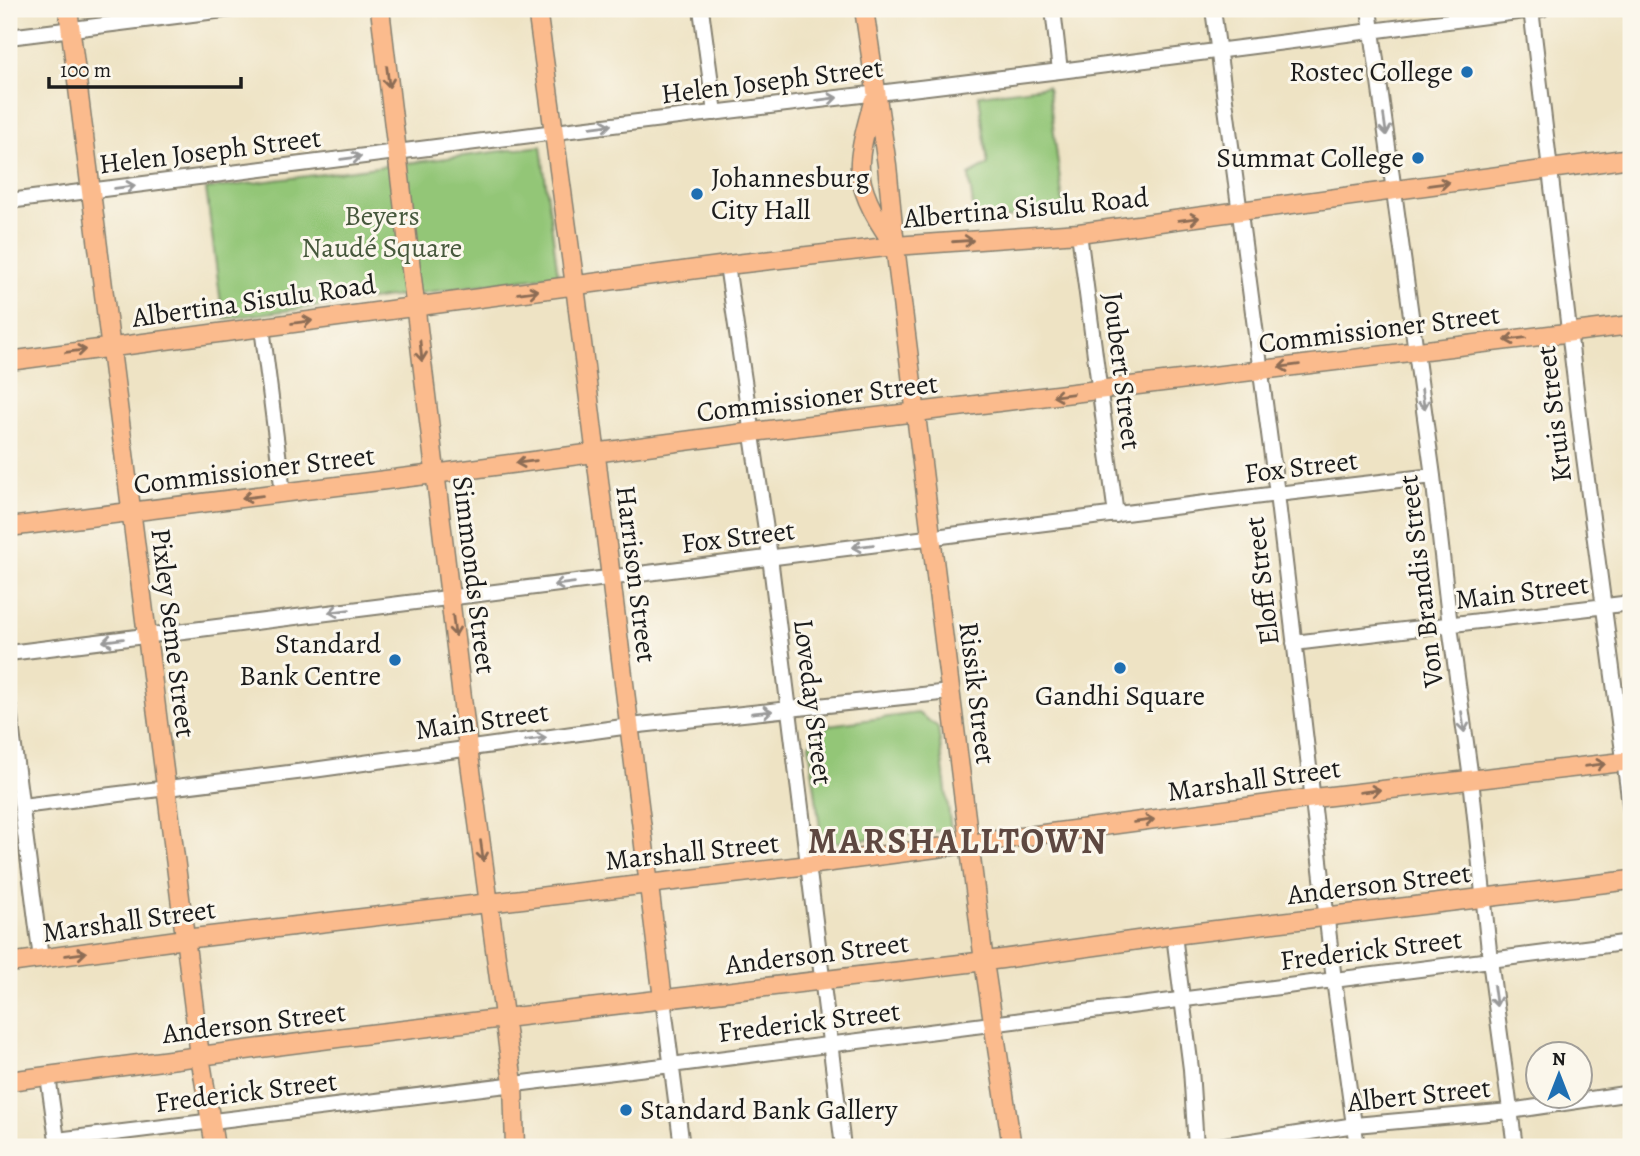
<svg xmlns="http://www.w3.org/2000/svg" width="1640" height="1156" viewBox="0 0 1640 1156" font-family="Alegreya,serif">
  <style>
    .green { fill: #93c677; stroke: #58714a; stroke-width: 2 }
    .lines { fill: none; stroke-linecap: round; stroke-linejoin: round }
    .minor-casing { stroke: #858070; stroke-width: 18 }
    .major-casing { stroke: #858070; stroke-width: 21 }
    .minor { stroke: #fff; stroke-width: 14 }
    .major { stroke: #fbbb8d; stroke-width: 18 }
    .oneway { stroke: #8c6c54 }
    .oneway2 { stroke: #999 }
    .poi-dot { fill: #1f6fb2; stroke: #fbf7ec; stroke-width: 2.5 }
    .labels { text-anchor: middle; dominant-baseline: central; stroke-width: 6; stroke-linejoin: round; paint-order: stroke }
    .poi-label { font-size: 28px; fill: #1c1c1c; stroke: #fbf7ec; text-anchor: end }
    .street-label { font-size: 28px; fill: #1c1c1c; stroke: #fbf7ec }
    .park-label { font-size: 28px; fill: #46583c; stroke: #fbf7ec }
    .district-label { font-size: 35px; font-weight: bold; letter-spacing: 2px; fill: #5e4841; stroke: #fbf7ec }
  </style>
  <rect width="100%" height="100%" fill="#fbf7ec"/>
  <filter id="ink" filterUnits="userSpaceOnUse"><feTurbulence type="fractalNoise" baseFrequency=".0143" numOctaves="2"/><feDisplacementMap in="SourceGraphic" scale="14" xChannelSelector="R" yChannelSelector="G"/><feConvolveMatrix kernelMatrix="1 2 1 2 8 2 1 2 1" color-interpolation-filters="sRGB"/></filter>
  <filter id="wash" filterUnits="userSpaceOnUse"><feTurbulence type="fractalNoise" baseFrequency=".00686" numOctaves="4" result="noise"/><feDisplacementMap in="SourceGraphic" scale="28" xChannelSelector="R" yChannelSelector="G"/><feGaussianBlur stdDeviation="1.57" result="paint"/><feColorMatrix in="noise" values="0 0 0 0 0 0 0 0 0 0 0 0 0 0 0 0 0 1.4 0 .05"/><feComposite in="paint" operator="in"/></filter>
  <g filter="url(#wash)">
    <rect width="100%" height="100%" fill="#eee3c4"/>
    <path class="green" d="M1048 86 1064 211 975 222 969 175 988 165 979 95Z
      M541 146 558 275 223 319 206 189Z
      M918 713 938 727 951 830 822 844 809 744 829 725Z"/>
  </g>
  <g filter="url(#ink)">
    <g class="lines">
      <g class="minor-casing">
        <path id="minor" d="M701 9 715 113
          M1053 9 1060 71
          M1213 9 1277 494 1334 980 1357 1147
          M1369 9 1433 476 1450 626 1471 779 1490 960 1515 1147
          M1531 9 1584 457 1631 812
          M9 37 232 9
          M9 201 555 132 1060 71 1542 9
          M1079 233 1116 515
          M727 265 770 557 843 1147
          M262 327 283 493
          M1294 643 1631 603
          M9 653 1277 494 1433 476
          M9 708 41 959
          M22 806 313 770 630 726 950 692
          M1174 935 1191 1069 1196 1147
          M663 999 682 1147
          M48 1076 57 1140 671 1065 1631 942
          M1212 1147 1355 1125 1510 1111 1631 1093"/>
      </g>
      <g class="major-casing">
        <path id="major" d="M68 9 200 1056 215 1147
          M380 9 468 748 513 1083 515 1147
          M537 9 575 286 663 999
          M864 9 887 165 895 246 984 962 1012 1147
          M873 102C868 121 861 142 860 162 858 190 877 221 893 243
          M9 361 727 265 895 246 1079 233 1631 158
          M9 527 434 474 753 432 1631 325
          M9 963 185 939 809 865 1314 798 1631 761
          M9 1081 345 1037 1002 959 1174 935 1631 880"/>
      </g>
      <use href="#minor" class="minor"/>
      <use href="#major" class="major"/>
    </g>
    <defs><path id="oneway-shaft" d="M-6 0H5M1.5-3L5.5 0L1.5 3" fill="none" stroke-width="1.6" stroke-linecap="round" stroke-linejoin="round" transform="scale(1.75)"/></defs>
    <g class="oneway">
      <use href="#oneway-shaft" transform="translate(388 77) rotate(83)"/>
      <use href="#oneway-shaft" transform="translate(1439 184) rotate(-8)"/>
      <use href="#oneway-shaft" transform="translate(1189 219) rotate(-7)"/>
      <use href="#oneway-shaft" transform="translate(963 241) rotate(-4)"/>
      <use href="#oneway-shaft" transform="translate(528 292) rotate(-7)"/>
      <use href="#oneway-shaft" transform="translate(302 322) rotate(-8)"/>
      <use href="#oneway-shaft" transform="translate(1515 339) rotate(173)"/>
      <use href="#oneway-shaft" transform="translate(76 351) rotate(-8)"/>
      <use href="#oneway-shaft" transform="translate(421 351) rotate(84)"/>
      <use href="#oneway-shaft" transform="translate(1289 366) rotate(173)"/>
      <use href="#oneway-shaft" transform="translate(1063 395) rotate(173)"/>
      <use href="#oneway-shaft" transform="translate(526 462) rotate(172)"/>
      <use href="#oneway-shaft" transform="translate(252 497) rotate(173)"/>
      <use href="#oneway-shaft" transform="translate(454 626) rotate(83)"/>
      <use href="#oneway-shaft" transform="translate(1595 765) rotate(-7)"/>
      <use href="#oneway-shaft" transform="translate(1370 791) rotate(-7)"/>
      <use href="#oneway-shaft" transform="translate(1144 821) rotate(-8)"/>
      <use href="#oneway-shaft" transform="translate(482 851) rotate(82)"/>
      <use href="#oneway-shaft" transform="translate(76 954) rotate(-8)"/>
    </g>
    <g class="oneway2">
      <use href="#oneway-shaft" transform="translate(827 99) rotate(-7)"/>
      <use href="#oneway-shaft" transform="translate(1385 125) rotate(82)"/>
      <use href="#oneway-shaft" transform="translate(601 126) rotate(-7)"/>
      <use href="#oneway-shaft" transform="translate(351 158) rotate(-7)"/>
      <use href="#oneway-shaft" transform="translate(125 187) rotate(-7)"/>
      <use href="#oneway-shaft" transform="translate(1423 399) rotate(82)"/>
      <use href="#oneway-shaft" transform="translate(863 546) rotate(173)"/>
      <use href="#oneway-shaft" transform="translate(564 584) rotate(173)"/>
      <use href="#oneway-shaft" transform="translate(339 611) rotate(173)"/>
      <use href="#oneway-shaft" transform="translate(113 640) rotate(173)"/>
      <use href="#oneway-shaft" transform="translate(762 712) rotate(-6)"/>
      <use href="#oneway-shaft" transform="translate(1463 722) rotate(82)"/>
      <use href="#oneway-shaft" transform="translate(536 739) rotate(-8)"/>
      <use href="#oneway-shaft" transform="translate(1495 996) rotate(82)"/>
    </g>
  </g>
  <g class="poi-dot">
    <circle cx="1467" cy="72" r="7"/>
    <circle cx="1418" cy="158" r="7"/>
    <circle cx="697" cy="194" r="7"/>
    <circle cx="395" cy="660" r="7"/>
    <circle cx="1120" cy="668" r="7"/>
    <circle cx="626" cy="1110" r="7"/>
  </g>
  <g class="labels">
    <g class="poi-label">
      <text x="1453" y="72">Rostec College</text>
      <text x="1404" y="158">Summat College</text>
      <text x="711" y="178" text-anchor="start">Johannesburg<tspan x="711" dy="32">City Hall</tspan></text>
      <text x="381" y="644">Standard<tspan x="381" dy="32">Bank Centre</tspan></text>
      <text x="1120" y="696" text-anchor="middle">Gandhi Square</text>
      <text x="640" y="1110" text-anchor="start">Standard Bank Gallery</text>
    </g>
    <g class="street-label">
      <text transform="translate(772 81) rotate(-7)">Helen Joseph Street</text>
      <text transform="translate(210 151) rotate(-7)">Helen Joseph Street</text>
      <text transform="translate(1026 208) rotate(-5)">Albertina Sisulu Road</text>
      <text transform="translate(254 301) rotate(-8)">Albertina Sisulu Road</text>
      <text transform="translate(1379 329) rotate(-7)">Commissioner Street</text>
      <text transform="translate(1122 371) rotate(83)">Joubert Street</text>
      <text transform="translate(817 398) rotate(-7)">Commissioner Street</text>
      <text transform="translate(1554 414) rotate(-97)">Kruis Street</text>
      <text transform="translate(1301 467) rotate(-7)">Fox Street</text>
      <text transform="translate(254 470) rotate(-7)">Commissioner Street</text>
      <text transform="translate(738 537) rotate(-7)">Fox Street</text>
      <text transform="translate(636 574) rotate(83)">Harrison Street</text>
      <text transform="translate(474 575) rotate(83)">Simmonds Street</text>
      <text transform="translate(1262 581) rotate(-97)">Eloff Street</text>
      <text transform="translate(1421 581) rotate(-97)">Von Brandis Street</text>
      <text transform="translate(1522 592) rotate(-7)">Main Street</text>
      <text transform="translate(173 633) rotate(83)">Pixley Seme Street</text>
      <text transform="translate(977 693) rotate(83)">Rissik Street</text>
      <text transform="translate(813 702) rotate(83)">Loveday Street</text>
      <text transform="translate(482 721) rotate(-8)">Main Street</text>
      <text transform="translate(1254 780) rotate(-8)">Marshall Street</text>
      <text transform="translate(692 852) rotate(-6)">Marshall Street</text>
      <text transform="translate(1379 884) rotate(-7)">Anderson Street</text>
      <text transform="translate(129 921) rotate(-8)">Marshall Street</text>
      <text transform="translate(1371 950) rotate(-7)">Frederick Street</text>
      <text transform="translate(817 954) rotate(-7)">Anderson Street</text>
      <text transform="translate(809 1022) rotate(-7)">Frederick Street</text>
      <text transform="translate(254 1023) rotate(-7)">Anderson Street</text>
      <text transform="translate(246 1092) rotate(-7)">Frederick Street</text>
      <text transform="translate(1419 1095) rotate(-6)">Albert Street</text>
    </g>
    <g class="park-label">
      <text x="382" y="216">Beyers<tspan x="382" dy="32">Naudé Square</tspan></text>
    </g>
    <g class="district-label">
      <text x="958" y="841">MARSHALLTOWN</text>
    </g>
  </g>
  <rect width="1640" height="1156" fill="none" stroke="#fbf7ec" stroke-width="35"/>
  <g transform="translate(1559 1075)"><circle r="33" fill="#fbf7ec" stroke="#a29f99" stroke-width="2"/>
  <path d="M0-5L12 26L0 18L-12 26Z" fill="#1f6fb2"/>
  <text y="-10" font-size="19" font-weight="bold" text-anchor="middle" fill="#1c1c1c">N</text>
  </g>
  <path d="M49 77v10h192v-10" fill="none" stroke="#1c1c1c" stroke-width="3.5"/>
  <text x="60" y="77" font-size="21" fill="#1c1c1c" stroke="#fbf7ec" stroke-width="5" paint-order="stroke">100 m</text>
</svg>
